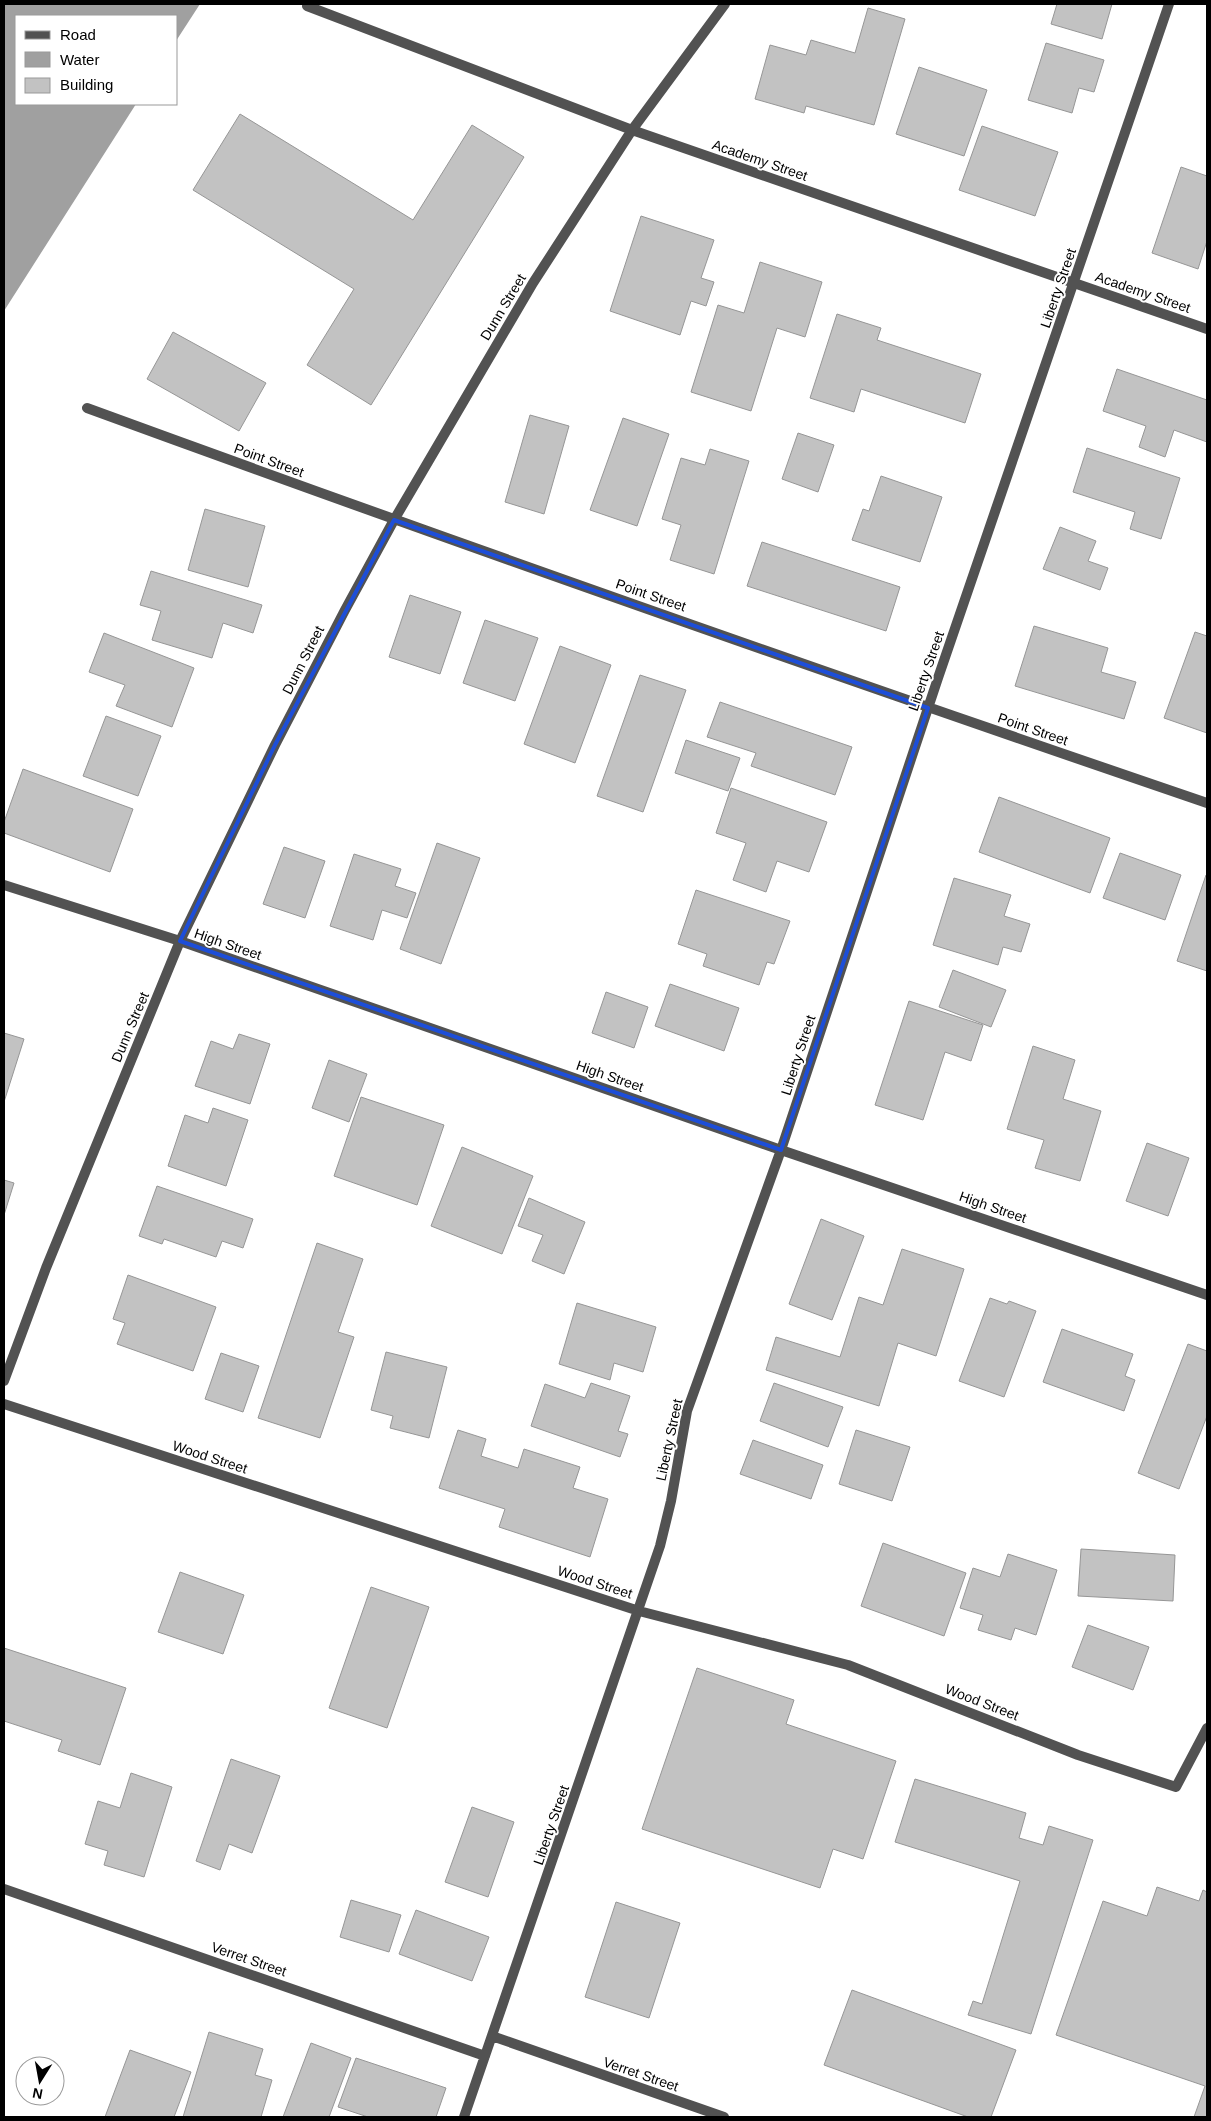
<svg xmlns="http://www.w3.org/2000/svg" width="1211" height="2121" viewBox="0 0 1211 2121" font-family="Arial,sans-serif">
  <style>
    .water { fill: #a0a0a0 }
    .building { fill: #c2c2c2; stroke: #969696 }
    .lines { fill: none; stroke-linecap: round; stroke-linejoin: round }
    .minor { stroke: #525252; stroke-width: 10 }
    .marked { fill: none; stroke: #1d4ed8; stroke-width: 4; stroke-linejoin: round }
    .labels { text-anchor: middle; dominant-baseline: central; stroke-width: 4; stroke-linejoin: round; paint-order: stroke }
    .street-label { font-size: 14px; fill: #000; stroke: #fff }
  </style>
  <rect width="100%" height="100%" fill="#fff"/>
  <path class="water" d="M4 4H200L176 41V16H16V104H136L4 311Z"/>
  <path class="building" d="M1057 4H1112L1102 39 1051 24Z
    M868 8 905 19 874 125 806 106 804 113 755 99 770 45 806 55 811 40 855 53Z
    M1046 43 1104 60 1094 92 1079 88 1072 113 1028 100Z
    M919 67 987 90 964 156 896 134Z
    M240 114 413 220 472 125 524 157 371 405 307 365 354 289 193 190Z
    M982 126 1058 152 1035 216 959 190Z
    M1181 167 1207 176V241L1198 269 1152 253Z
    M641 216 714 240 701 278 714 282 706 306 691 301 680 335 610 311Z
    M760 262 822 282 805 337 777 328 751 411 691 392 718 305 744 313Z
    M837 314 881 328 877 340 981 374 965 423 861 389 854 412 810 398Z
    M173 332 266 383 239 431 147 379Z
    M1117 369 1207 400V442L1174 430 1165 457 1139 447 1146 426 1103 411Z
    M530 415 569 426 544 514 505 502Z
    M623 418 669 434 637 526 590 510Z
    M798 433 834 445 818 492 782 479Z
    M1087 448 1180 478 1161 539 1130 529 1135 512 1073 492Z
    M710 449 749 461 714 574 670 560 681 525 662 519 681 458 705 465Z
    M881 476 942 497 920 562 852 540 863 509 869 511Z
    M205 509 265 526 248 587 188 570Z
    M1060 527 1096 541 1088 561 1108 568 1100 590 1043 569Z
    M762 542 900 587 886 631 747 586Z
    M151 571 262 605 253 633 223 623 212 658 152 640 161 611 140 605Z
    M410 595 461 612 440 674 389 657Z
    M485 620 538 638 515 701 463 683Z
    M1034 626 1108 648 1101 672 1136 682 1124 719 1015 686Z
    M1195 632 1207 636V733L1164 718Z
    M104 633 194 668 172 727 116 706 125 685 89 672Z
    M560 646 611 665 575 763 524 744Z
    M640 675 686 690 643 812 597 796Z
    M720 702 852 747 835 795 751 766 756 753 707 737Z
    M106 716 161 736 138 796 83 776Z
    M686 740 740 758 728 791 675 773Z
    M23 769 133 809 110 872 4 833V822Z
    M731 788 827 822 809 872 777 861 766 892 733 880 746 843 716 833Z
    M999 797 1110 838 1090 893 979 852Z
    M437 843 480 858 441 964 400 949Z
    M284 847 325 861 305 918 263 904Z
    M1120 853 1181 875 1165 920 1103 898Z
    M354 854 401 869 395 886 416 893 407 918 382 910 373 940 330 926Z
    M1206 875H1207V971L1177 961Z
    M954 878 1011 895 1004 916 1030 924 1021 952 1003 947 998 965 933 945Z
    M696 890 790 921 774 964 767 962 759 985 703 966 707 954 678 944Z
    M953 970 1006 990 991 1027 939 1007Z
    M670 984 739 1008 724 1051 655 1026Z
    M606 992 648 1007 634 1048 592 1033Z
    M909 1001 983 1025 971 1061 945 1052 923 1120 875 1105Z
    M4 1033 24 1039 4 1102Z
    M239 1034 270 1044 250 1104 195 1086 211 1041 233 1049Z
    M1033 1046 1075 1060 1063 1099 1101 1111 1080 1181 1035 1168 1044 1140 1007 1129Z
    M329 1060 367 1074 349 1122 312 1108Z
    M361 1097 444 1125 417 1205 334 1176Z
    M213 1108 248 1120 226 1186 168 1166 185 1115 208 1123Z
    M1147 1143 1189 1158 1168 1216 1126 1201Z
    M462 1147 533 1176 502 1254 431 1226Z
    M4 1180 14 1183 4 1215Z
    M157 1186 253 1219 243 1248 222 1241 216 1257 164 1239 162 1244 139 1236Z
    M529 1198 585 1222 564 1274 532 1261 543 1235 518 1226Z
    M821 1219 864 1236 832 1320 789 1304Z
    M317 1243 363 1259 338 1332 354 1337 320 1438 258 1418Z
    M902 1249 964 1269 936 1356 898 1343 879 1406 766 1370 776 1337 840 1357 859 1297 883 1305Z
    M128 1275 216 1307 193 1371 117 1344 125 1323 113 1319Z
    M990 1298 1007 1304 1009 1301 1036 1311 1004 1397 959 1381Z
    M577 1303 656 1327 643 1372 614 1363 610 1380 559 1364Z
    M1062 1329 1133 1354 1125 1376 1135 1380 1124 1411 1043 1382Z
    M1188 1344 1207 1351V1416L1179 1489 1138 1473Z
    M386 1352 447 1367 429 1438 390 1428 393 1416 371 1410Z
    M221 1353 259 1366 243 1412 205 1399Z
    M591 1383 630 1396 618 1431 628 1434 620 1457 531 1426 545 1384 585 1398Z
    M774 1383 843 1407 828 1447 760 1421Z
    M458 1430 486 1439 481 1456 518 1468 524 1449 580 1467 573 1488 608 1499 590 1557 499 1527 505 1509 439 1488Z
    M856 1430 910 1447 892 1501 839 1484Z
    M753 1440 823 1465 811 1499 740 1474Z
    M883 1543 966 1573 944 1636 861 1606Z
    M1081 1549 1175 1555 1173 1601 1078 1596Z
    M1008 1554 1057 1570 1036 1635 1015 1628 1011 1640 978 1630 983 1615 960 1608 973 1568 1000 1577Z
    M180 1572 244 1595 223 1654 158 1632Z
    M371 1587 429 1607 387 1728 329 1708Z
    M1088 1625 1149 1647 1133 1690 1072 1667Z
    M4 1648 126 1688 100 1765 58 1751 62 1740 4 1721Z
    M697 1668 794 1700 786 1724 896 1761 863 1859 833 1849 820 1888 642 1829Z
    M231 1759 280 1776 252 1853 229 1844 220 1870 196 1861Z
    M131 1773 172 1787 144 1877 104 1865 108 1851 85 1844 98 1801 120 1808Z
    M915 1779 1026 1813 1019 1838 1043 1845 1049 1826 1093 1840 1031 2034 968 2015 973 2001 982 2004 1020 1881 895 1842Z
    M472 1807 514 1822 488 1897 445 1882Z
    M1157 1887 1199 1901 1203 1890 1207 1892V2117H1194L1205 2086 1056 2035 1103 1901 1147 1916Z
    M351 1900 401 1915 389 1952 340 1937Z
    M616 1902 680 1923 649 2018 585 1997Z
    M416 1910 489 1937 472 1981 399 1954Z
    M852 1990 1016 2050 991 2117H968L824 2065Z
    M209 2032 263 2049 255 2075 272 2080 261 2117H183Z
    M311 2043 351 2058 329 2117H283Z
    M130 2050 191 2072 174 2117H105Z
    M356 2058 446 2088 436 2117H368L338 2107Z"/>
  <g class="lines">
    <path class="minor" d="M307 6 632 130 1207 329
      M87 408C459 544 832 675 1207 803
      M4 885 180 941 781 1150 1207 1295
      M4 1381 46 1268 180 941 275 745 345 610 394 520 533 283 632 130 725 4
      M4 1404 639 1611 848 1665 1078 1755 1176 1787 1207 1728
      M4 1889 485 2056
      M492 2036 724 2117
      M464 2117 660 1546 671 1501 687 1411 781 1150 938 678 1169 4"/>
  </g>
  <path class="marked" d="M394 520 928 708 781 1150 180 941 275 745Z"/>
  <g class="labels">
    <g class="street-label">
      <text transform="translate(760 160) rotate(19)">Academy Street</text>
      <text transform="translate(1058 288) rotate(-71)">Liberty Street</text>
      <text transform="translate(1143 292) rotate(19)">Academy Street</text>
      <text transform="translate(503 307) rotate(-59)">Dunn Street</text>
      <text transform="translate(269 460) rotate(20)">Point Street</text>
      <text transform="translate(651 595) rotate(19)">Point Street</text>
      <text transform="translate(303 660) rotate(-63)">Dunn Street</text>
      <text transform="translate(926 671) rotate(-71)">Liberty Street</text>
      <text transform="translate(1033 729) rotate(19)">Point Street</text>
      <text transform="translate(228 944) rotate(19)">High Street</text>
      <text transform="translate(130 1027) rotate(-67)">Dunn Street</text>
      <text transform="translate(798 1055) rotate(-72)">Liberty Street</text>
      <text transform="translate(610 1076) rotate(19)">High Street</text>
      <text transform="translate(993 1207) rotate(19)">High Street</text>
      <text transform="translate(669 1440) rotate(-78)">Liberty Street</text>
      <text transform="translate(210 1457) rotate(18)">Wood Street</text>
      <text transform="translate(595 1582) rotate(18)">Wood Street</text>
      <text transform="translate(982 1702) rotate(21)">Wood Street</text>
      <text transform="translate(551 1825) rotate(-71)">Liberty Street</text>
      <text transform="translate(249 1959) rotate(19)">Verret Street</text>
      <text transform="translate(641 2074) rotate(19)">Verret Street</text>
    </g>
  </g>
  <rect width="1211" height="2121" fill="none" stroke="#000000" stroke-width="10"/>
  <rect x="15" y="15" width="162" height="90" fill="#ffffff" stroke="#999999"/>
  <rect x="25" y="31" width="25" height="8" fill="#525252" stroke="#999999"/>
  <text x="60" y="40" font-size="15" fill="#000000">Road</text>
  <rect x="25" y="52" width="25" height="15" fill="#a0a0a0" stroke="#999999"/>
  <text x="60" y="65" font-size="15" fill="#000000">Water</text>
  <rect x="25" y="78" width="25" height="15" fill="#c2c2c2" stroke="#999999"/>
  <text x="60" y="90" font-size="15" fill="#000000">Building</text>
  <g transform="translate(40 2081) rotate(191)"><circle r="24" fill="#ffffff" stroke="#999999"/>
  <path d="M0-4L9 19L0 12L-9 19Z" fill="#000000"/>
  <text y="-8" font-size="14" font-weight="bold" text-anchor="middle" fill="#000000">N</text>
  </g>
</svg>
